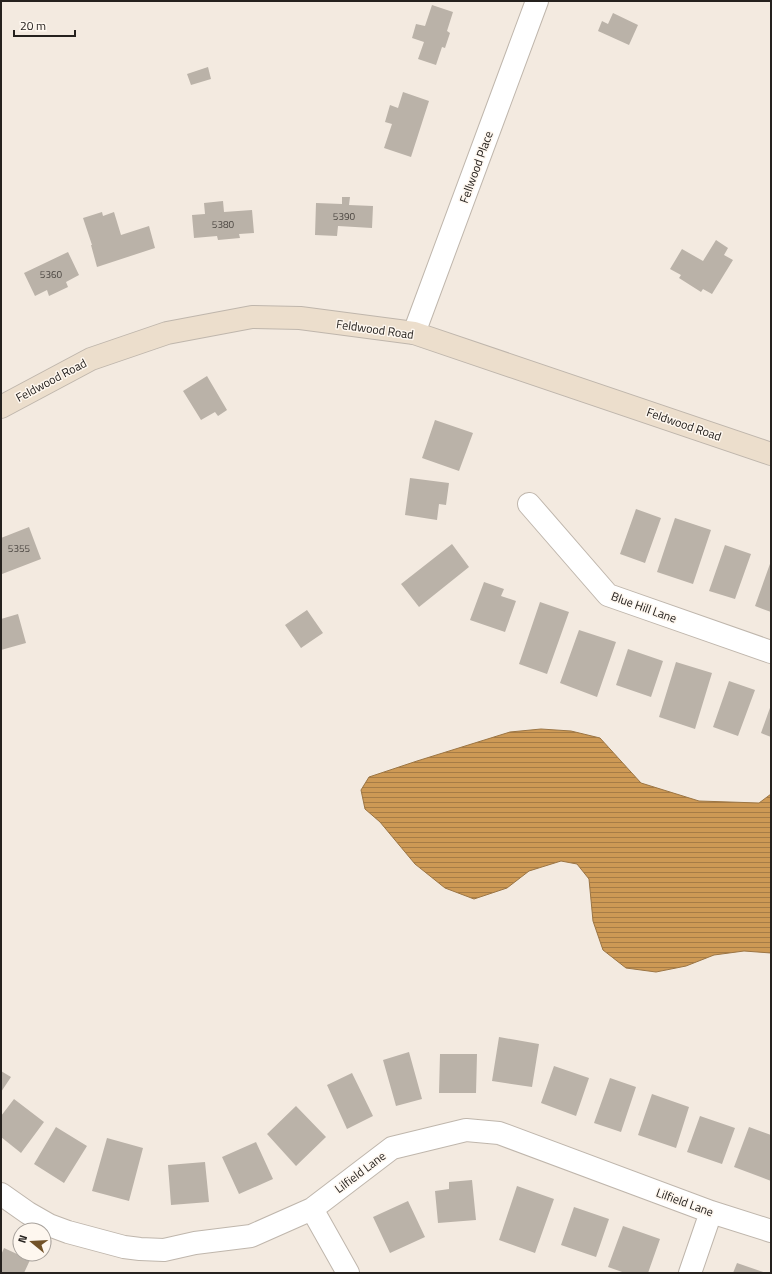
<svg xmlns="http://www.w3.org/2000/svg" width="772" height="1274" viewBox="0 0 772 1274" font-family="'Titillium Web',sans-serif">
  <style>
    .water { fill: url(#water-rules); stroke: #9b7544 }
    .building { fill: #bab2a8 }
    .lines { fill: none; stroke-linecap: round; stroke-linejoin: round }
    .street-casing { stroke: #bfb6ac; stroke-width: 24 }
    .secondary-casing { stroke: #bfb6ac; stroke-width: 24 }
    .street { stroke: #fff; stroke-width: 22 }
    .secondary { stroke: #ecdecc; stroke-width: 22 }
    .labels { text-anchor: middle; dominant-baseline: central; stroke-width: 3; stroke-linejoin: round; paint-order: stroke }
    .number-label { font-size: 10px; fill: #4a4540 }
    .street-label { font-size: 12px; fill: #25211e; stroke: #fef7ef }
  </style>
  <defs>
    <pattern id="water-rules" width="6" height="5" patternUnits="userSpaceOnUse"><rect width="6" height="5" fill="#cd9955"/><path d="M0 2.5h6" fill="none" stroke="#a67c46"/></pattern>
  </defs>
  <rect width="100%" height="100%" fill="#f3eae0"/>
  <path class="water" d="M541 729 571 731 600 738 641 783 699 801 759 803 771 794V953L744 951 714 955 686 966 656 972 626 968 603 950 593 921 589 879 577 864 561 861 529 871 507 888 474 899 445 888 415 864 380 822 365 809 361 790 369 777 417 761 510 732Z"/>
  <path class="building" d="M432 5 453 12 447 31 450 33 445 48 442 47 436 65 418 59 424 42 412 38 416 24 425 26Z
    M613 13 638 25 629 45 598 31 602 21 608 24Z
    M208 67 211 79 191 85 187 74Z
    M403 92 429 101 411 157 384 148 392 124 385 122 390 105 398 108Z
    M342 197H350L349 205 373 206 372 228 338 226 337 236 315 235 316 203 342 204Z
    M223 201 224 212 252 210 254 233 239 234 240 238 218 240 217 236 194 238 192 215 205 214 204 203Z
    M102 212 103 216 114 212 121 235 149 226 155 248 97 267 91 245H92L83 218Z
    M716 240 728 248 724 255 733 260 712 294 703 289 701 292 679 278 681 275 670 269 682 249 703 261Z
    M68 252 79 275 66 282 68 287 49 296 47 290 35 296 24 273Z
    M207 376 227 410 218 416 215 412 201 420 183 391Z
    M435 420 473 433 459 471 422 458Z
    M410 478 449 483 446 505 439 504 437 520 405 515Z
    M636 509 661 518 645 563 620 554Z
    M675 518 711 530 693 584 657 572Z
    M29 527 41 559 2 574 1 538Z
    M452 544 469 567 419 607 401 584Z
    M725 545 751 554 735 599 709 591Z
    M771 561V612L755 606Z
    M484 582 504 589 501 596 516 601 505 632 470 620Z
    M540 602 569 612 547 674 519 664Z
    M307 610 323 633 301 648 285 625Z
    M18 614 26 643 1 650V619Z
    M579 630 616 642 597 697 560 683Z
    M628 649 663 661 651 697 616 685Z
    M676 662 712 673 695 729 659 717Z
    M729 681 755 690 738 736 713 727Z
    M771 705V737L761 733Z
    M499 1037 539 1044 532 1087 492 1081Z
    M409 1052 422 1099 396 1106 383 1060Z
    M440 1054H477L476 1093H439Z
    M554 1066 589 1078 576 1116 541 1103Z
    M1 1071 11 1077 1 1092Z
    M352 1073 373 1116 347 1129 327 1085Z
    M610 1078 636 1087 621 1132 594 1123Z
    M652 1094 689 1107 676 1148 638 1135Z
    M14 1099 44 1122 21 1153 1 1137V1116Z
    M296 1106 326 1137 296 1166 267 1134Z
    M700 1116 735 1128 722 1164 687 1152Z
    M56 1127 87 1146 64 1183 34 1164Z
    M749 1127 771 1135V1181L734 1167Z
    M107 1138 143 1148 129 1201 92 1191Z
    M256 1142 273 1179 239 1194 222 1157Z
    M205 1162 209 1202 171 1205 168 1165Z
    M472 1180 476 1220 438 1223 435 1191 449 1189V1182Z
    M517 1186 554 1199 535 1253 499 1240Z
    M408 1201 425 1237 390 1253 373 1217Z
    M574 1207 609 1219 596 1257 561 1245Z
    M623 1226 660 1239 648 1273H625L608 1267Z
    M4 1248 30 1260 24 1273H1V1255Z
    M737 1263 766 1273H733Z"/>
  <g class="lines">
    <g class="street-casing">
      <path id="street" d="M414 333 537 1
        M529 504 608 595 771 652
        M1 1194 28 1213 49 1225 68 1232 124 1247 140 1249 164 1250 195 1243 251 1236 312 1209 392 1148 466 1130 499 1133 711 1212 771 1231
        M312 1209 348 1273
        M690 1273 711 1212"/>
    </g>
    <g class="secondary-casing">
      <path id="secondary" d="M1 407 91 359 167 333 252 317 300 318 414 333 771 454"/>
    </g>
    <use href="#street" class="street"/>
    <use href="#secondary" class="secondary"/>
  </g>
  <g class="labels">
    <g class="number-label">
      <text x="344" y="216">5390</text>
      <text x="223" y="224">5380</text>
      <text x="51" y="274">5360</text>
      <text x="19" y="548">5355</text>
    </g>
    <g class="street-label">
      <text transform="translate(476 167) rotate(-70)">Fellwood Place</text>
      <text transform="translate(375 329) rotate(8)">Feldwood Road</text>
      <text transform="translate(51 380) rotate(-28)">Feldwood Road</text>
      <text transform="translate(684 424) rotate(19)">Feldwood Road</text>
      <text transform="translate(644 607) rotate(20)">Blue Hill Lane</text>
      <text transform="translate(360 1172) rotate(-37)">Lilfield Lane</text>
      <text transform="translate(685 1202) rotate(20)">Lilfield Lane</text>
    </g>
  </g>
  <rect width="772" height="1274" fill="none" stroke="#25211e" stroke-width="4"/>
  <g transform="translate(32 1242) rotate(288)"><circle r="19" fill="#fef7ef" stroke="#a7a19b"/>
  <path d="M0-3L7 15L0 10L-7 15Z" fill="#725228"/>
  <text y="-6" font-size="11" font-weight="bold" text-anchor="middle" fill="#25211e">N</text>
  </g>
  <path d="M14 30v6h61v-6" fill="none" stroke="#25211e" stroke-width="2"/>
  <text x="20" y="30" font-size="12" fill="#25211e" stroke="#fef7ef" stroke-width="3" paint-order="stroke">20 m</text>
</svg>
